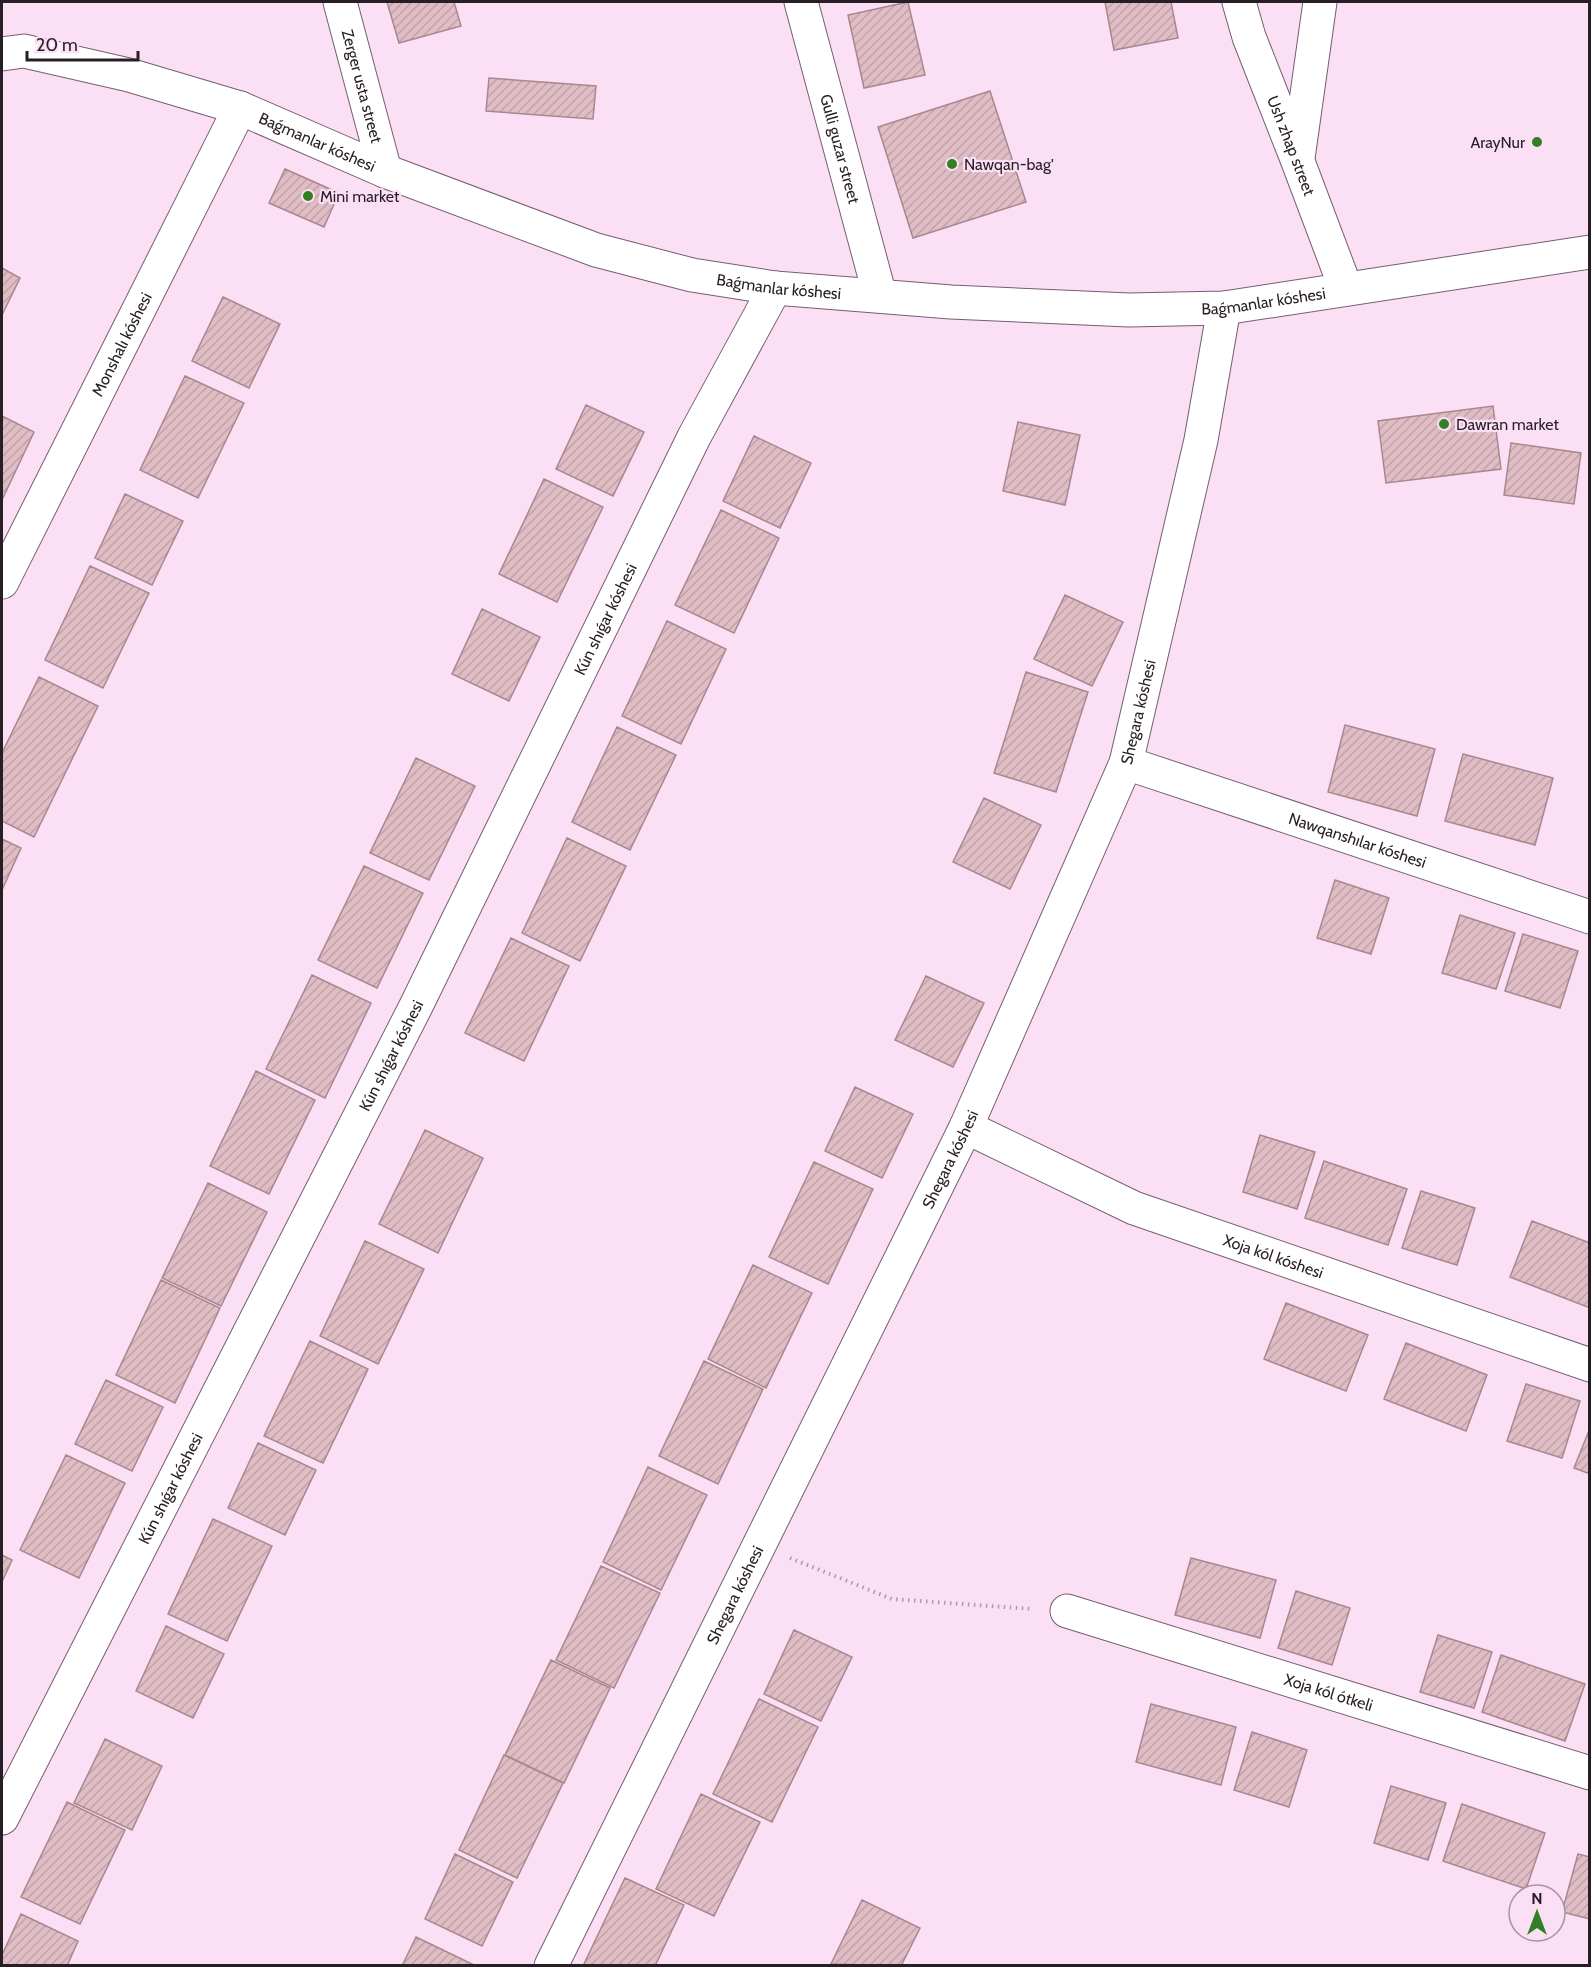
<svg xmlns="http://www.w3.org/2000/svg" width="1591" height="1967" viewBox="0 0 1591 1967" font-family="Cabin,sans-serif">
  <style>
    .building { fill: url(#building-hatch); stroke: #a8878e; stroke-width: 1.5 }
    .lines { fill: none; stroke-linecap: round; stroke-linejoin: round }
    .minor-casing { stroke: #755e72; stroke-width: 35 }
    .path { stroke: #ae9aab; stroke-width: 4; stroke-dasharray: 1.5 4.5; stroke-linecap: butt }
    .minor { stroke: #fff; stroke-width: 33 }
    .poi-dot { fill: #347f26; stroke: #fadff5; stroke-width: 2 }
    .labels { text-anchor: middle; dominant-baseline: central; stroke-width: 4.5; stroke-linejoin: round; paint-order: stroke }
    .street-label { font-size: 16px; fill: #281e26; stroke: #fadff5 }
    .poi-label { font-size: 16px; fill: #281e26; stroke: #fadff5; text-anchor: start }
  </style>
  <defs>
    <pattern id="building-hatch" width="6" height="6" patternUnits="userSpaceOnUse" patternTransform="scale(1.5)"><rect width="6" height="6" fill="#e0bdc4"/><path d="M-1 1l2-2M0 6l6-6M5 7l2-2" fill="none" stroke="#c0a2a8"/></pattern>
  </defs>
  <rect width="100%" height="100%" fill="#fadff5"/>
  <path class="building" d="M387 2H454L461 26 399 43Z
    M908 2 925 75 864 88 848 15Z
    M1105 2H1171L1178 38 1114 50Z
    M489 78 596 86 593 119 486 111Z
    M990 91 1026 202 913 238 878 127Z
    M285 169 339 193 324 227 269 203Z
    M2 268 20 278 2 315Z
    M223 297 280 324 249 388 192 361Z
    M185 376 244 403 198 498 140 470Z
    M586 405 644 432 613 496 556 469Z
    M1493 406 1501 469 1386 483 1378 421Z
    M2 416 34 432 2 500Z
    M1018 422 1080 435 1065 505 1003 491Z
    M754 436 811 463 780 528 723 501Z
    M1511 443 1581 453 1574 504 1504 495Z
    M544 479 603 507 557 602 499 574Z
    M125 494 183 521 152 585 95 558Z
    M721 510 779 538 734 633 675 605Z
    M90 566 149 593 103 688 45 660Z
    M1065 595 1123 622 1092 686 1034 659Z
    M482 609 540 637 509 701 452 674Z
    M667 621 726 649 681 744 622 716Z
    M1026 672 1088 692 1056 792 994 773Z
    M39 677 98 706 34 837 2 821V753Z
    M1345 725 1435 749 1417 816 1328 792Z
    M617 727 676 755 630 850 572 822Z
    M1463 754 1553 778 1535 845 1445 821Z
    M416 758 475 786 429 880 370 853Z
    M984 798 1041 825 1010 889 953 862Z
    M567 838 626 866 580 961 522 933Z
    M2 839 21 848 2 890Z
    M364 866 423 893 377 988 318 960Z
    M1335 880 1389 898 1371 954 1317 938Z
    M1460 915 1515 933 1496 989 1442 973Z
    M1523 934 1578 951 1560 1008 1505 991Z
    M511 938 569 966 524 1061 465 1033Z
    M312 975 371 1003 325 1098 266 1069Z
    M926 976 984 1003 953 1067 895 1040Z
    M256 1071 315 1100 269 1194 210 1166Z
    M855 1087 913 1114 882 1178 825 1151Z
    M425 1130 483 1158 438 1253 379 1224Z
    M1260 1135 1315 1152 1297 1209 1243 1192Z
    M1324 1161 1407 1189 1388 1245 1305 1218Z
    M814 1162 873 1189 828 1284 769 1257Z
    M208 1183 267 1212 221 1306 162 1278Z
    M1421 1191 1475 1208 1457 1265 1402 1248Z
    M1532 1221 1590 1243V1308L1510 1277Z
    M365 1241 424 1269 378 1364 320 1336Z
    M753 1265 812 1293 766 1388 708 1359Z
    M161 1280 220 1308 175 1403 116 1375Z
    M1286 1303 1368 1335 1346 1391 1264 1359Z
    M310 1341 368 1369 323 1463 264 1436Z
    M1406 1343 1487 1375 1466 1431 1384 1399Z
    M704 1361 763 1389 718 1484 659 1456Z
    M106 1380 163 1407 132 1471 75 1444Z
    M1526 1384 1580 1401 1562 1458 1507 1441Z
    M1590 1428V1474L1574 1468Z
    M258 1443 316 1470 285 1535 228 1508Z
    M66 1455 125 1483 79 1578 20 1550Z
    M648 1467 707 1495 661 1590 603 1562Z
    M213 1519 272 1546 227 1641 168 1614Z
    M2 1555 12 1560 2 1582Z
    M1191 1558 1276 1580 1260 1638 1175 1615Z
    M601 1566 660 1593 614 1688 556 1660Z
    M1296 1591 1350 1608 1332 1665 1278 1648Z
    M166 1626 224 1654 193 1718 136 1691Z
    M794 1630 852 1657 821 1721 764 1694Z
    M1438 1635 1492 1652 1474 1708 1420 1692Z
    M1501 1655 1585 1684 1565 1741 1482 1712Z
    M551 1660 610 1688 564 1783 505 1755Z
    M759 1699 818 1727 772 1822 713 1794Z
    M1151 1704 1236 1727 1221 1785 1136 1762Z
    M1252 1732 1307 1750 1289 1807 1234 1790Z
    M105 1739 162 1766 132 1830 74 1803Z
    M504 1755 563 1783 517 1878 459 1850Z
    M1391 1786 1446 1803 1428 1860 1374 1843Z
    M701 1794 760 1822 714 1916 656 1889Z
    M67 1802 125 1830 80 1924 21 1897Z
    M1462 1804 1545 1833 1526 1889 1443 1861Z
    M455 1854 513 1882 482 1946 425 1919Z
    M1578 1854 1590 1857V1919L1562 1912Z
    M625 1878 684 1905 655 1966H583Z
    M862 1900 920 1928 901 1966 831 1964Z
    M21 1914 78 1941 67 1966H2V1955Z
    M416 1937 474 1965V1966H402Z"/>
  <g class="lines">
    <g class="minor-casing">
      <g id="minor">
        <path id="s1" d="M340 2 385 171"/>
        <path id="s2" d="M801 2 880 296"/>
        <path id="s3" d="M1239 2 1249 37 1297 159 1346 289"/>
        <path id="s4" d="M2 54 24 51 129 75 240 108 385 171 596 250 692 275 775 288 951 302 1129 310 1224 308 1590 252"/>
        <path d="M1298 158 1320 2"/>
        <path id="s5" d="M2 582 240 108"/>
        <path id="s6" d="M1126 763 1590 917"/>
        <path id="s7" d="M966 1127 1134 1208 1590 1365"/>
        <path id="s8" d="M1067 1611 1590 1773"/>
        <path id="s9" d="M2 1818 416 1006 694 437 775 288"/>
        <path id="s10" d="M551 1966 966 1127 1126 763 1201 440 1224 308"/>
      </g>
    </g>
    <path class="path" d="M790 1558 892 1599 1032 1609"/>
    <use href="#minor" class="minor"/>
  </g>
  <g class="poi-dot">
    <circle cx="1537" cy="142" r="6"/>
    <circle cx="952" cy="164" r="6"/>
    <circle cx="308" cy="196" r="6"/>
    <circle cx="1444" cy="424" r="6"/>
  </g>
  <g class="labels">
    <g class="street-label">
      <text stroke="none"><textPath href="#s1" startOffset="87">Zerger usta street</textPath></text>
      <text stroke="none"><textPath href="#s4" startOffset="330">Baǵmanlar kóshesi</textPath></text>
      <text stroke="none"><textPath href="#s3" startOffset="153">Ush zhap street</textPath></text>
      <text stroke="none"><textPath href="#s2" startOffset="152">Gulli guzar street</textPath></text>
      <text stroke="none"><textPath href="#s4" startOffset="816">Baǵmanlar kóshesi</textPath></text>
      <text stroke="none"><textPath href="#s4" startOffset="1302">Baǵmanlar kóshesi</textPath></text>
      <text stroke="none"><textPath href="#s5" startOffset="266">Monshalı kóshesi</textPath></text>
      <text stroke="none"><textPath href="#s9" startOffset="1342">Kún shıǵar kóshesi</textPath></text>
      <text stroke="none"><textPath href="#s10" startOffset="1386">Shegara kóshesi</textPath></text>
      <text stroke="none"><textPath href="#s6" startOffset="244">Nawqanshılar kóshesi</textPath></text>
      <text stroke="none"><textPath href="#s9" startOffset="856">Kún shıǵar kóshesi</textPath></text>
      <text stroke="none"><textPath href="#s10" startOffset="900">Shegara kóshesi</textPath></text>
      <text stroke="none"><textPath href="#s7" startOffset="334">Xoja kól kóshesi</textPath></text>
      <text stroke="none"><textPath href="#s9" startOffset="370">Kún shıǵar kóshesi</textPath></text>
      <text stroke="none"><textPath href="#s10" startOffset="414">Shegara kóshesi</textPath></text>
      <text stroke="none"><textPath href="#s8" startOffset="274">Xoja kól ótkeli</textPath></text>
    </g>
    <g class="poi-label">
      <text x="1525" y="142" text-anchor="end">ArayNur</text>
      <text x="964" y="164">Nawqan-bag'</text>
      <text x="320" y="196">Mini market</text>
      <text x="1456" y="424">Dawran market</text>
    </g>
  </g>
  <rect width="1591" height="1967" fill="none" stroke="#281e26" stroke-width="6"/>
  <g transform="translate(1537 1913)"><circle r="28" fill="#fadff5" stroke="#a692a2" stroke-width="1.5"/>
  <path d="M0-4.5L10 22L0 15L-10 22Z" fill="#347f26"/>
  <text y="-9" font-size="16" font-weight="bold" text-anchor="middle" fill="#281e26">N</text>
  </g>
  <path d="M27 51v9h111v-9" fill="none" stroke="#281e26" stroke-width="3"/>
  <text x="36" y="51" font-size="18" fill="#281e26" stroke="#fadff5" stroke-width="4.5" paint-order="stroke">20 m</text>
</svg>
